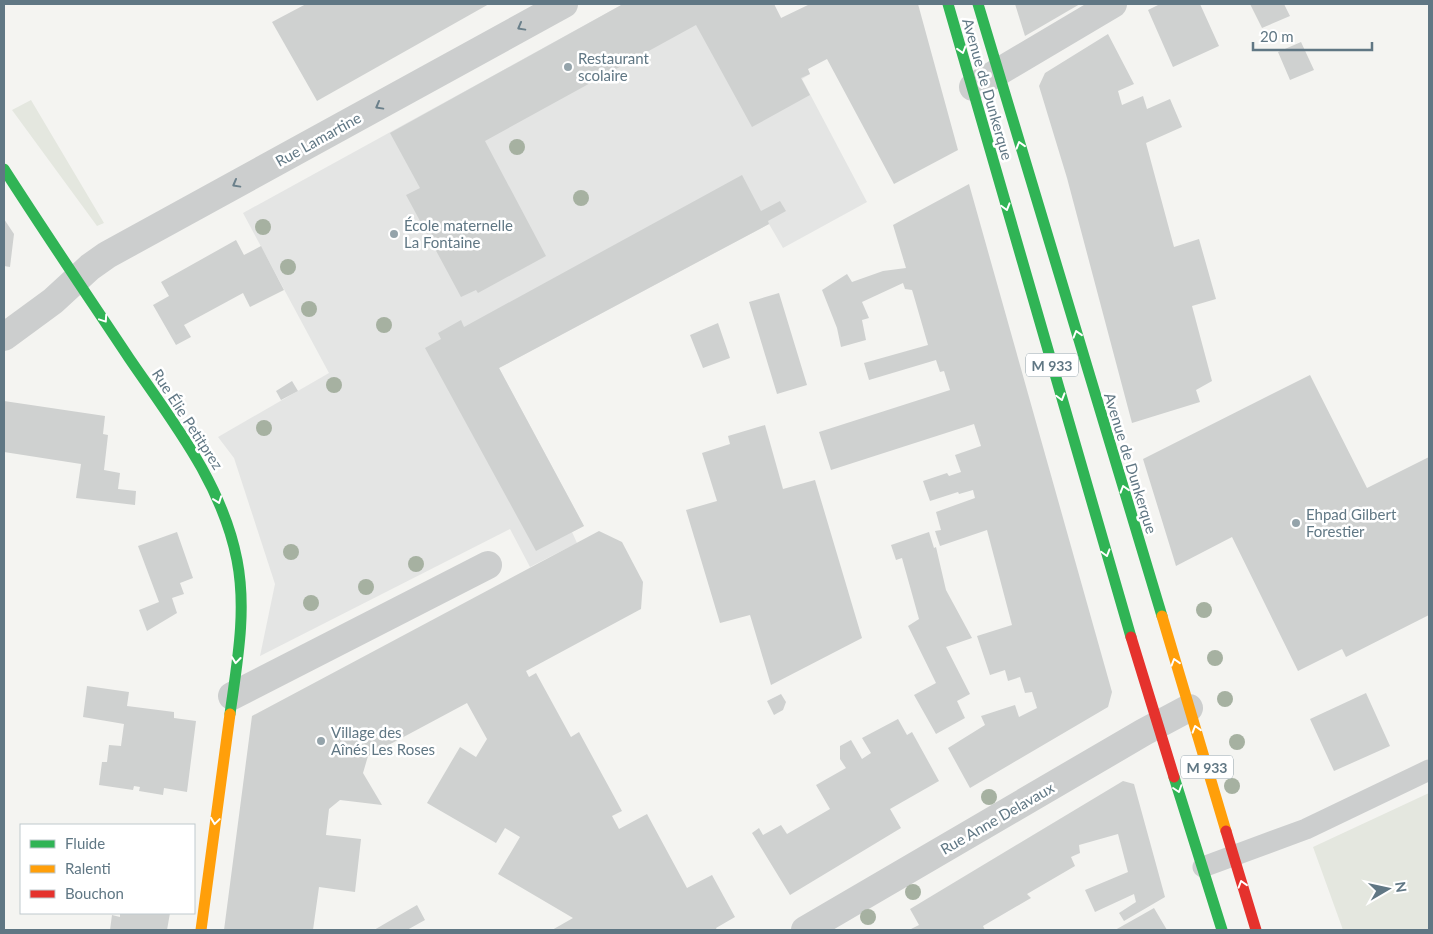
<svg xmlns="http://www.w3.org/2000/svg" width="1433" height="934" viewBox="0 0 1433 934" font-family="Lato,sans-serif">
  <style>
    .built { fill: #e4e5e4 }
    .green { fill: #e4e7df }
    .building { fill: #cfd1d0 }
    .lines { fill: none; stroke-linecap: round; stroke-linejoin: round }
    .lane { stroke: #cccece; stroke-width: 21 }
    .street { stroke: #cccece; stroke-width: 28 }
    .fast { stroke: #30b455; stroke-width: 11 }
    .slow { stroke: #ff9f0a; stroke-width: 11 }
    .jam { stroke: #e5322d; stroke-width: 11 }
    .tree { fill: #a6b1a1 }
    .oneway { stroke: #6b808b }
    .oneway2 { stroke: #fff }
    .poi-dot { fill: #94a3aa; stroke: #fff; stroke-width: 2 }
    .labels { text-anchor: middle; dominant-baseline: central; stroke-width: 5; stroke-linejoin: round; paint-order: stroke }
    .shield { fill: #fff; stroke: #90a0a9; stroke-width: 1 }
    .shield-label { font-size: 14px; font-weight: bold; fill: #607784 }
    .poi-label { font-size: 15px; fill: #607784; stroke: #fff; text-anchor: start }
    .street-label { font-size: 15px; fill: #607784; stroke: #fff }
  </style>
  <rect width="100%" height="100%" fill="#f4f4f1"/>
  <path class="built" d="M623 4H774L810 74 802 79 867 202 783 248 769 224 499 368 584 526 572 532 577 543 530 567 510 529 260 656 275 584 234 458 218 437 329 373 243 213Z"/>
  <path class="green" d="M31 100 104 223 97 226 12 110Z
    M1429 793V930H1343L1313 847Z"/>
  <path class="building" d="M306 4H489L317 101 272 22Z
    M623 4H774L781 18 810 4H918L958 150 894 184 827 59 808 69 810 74 801 78 810 95 752 127 696 25 485 141 546 256 478 293 476 290 461 297 406 195 420 188 390 133Z
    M1015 4H1080L1025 36Z
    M1160 4H1200L1219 46 1173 67 1148 10Z
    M1250 4H1284L1290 16 1262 28Z
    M1108 34 1134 84 1118 91 1122 105 1143 96 1147 109 1170 99 1182 127 1146 143 1174 247 1199 239 1216 299 1192 306 1212 381 1196 390 1200 402 1132 423 1067 178 1039 86 1045 73Z
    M1301 42 1314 70 1290 80 1278 52Z
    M742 175 761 211 780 201 786 211 768 221 769 224 499 368 584 526 536 551 425 348 441 339 438 333 461 320 464 327Z
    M969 184 1112 692 1108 707 970 788 948 748 985 725 981 716 1015 705 1019 717 1037 708 1032 692 1025 693 1020 677 1008 681 1005 670 990 675 977 636 1012 625 987 530 940 546 935 531 941 530 936 512 975 498 973 490 959 494 958 492 930 501 923 481 947 473 949 476 961 472 955 455 981 446 974 424 831 470 819 432 950 390 944 371 940 372 936 360 869 380 864 363 928 345 913 293 912 290 905 289 903 283 862 302 869 318 862 320 866 340 841 347 837 328 822 290 847 274 852 282 883 271 906 268 893 225Z
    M4 219 14 234 10 267 4 266Z
    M236 240 244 255 261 246 284 290 250 307 243 293 184 325 191 337 176 345 153 305 169 296 161 282Z
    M779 293 807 385 777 394 749 302Z
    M718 323 730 358 703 368 690 335Z
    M1310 375 1367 488 1429 457V615L1346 657 1342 649 1298 671 1232 537 1176 566 1143 459Z
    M292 381 298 391 281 400 276 391Z
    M4 401 105 416 103 434 108 435 104 470 120 473 118 489 136 491 135 505 76 498 81 464 4 452Z
    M765 425 783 489 815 480 862 638 771 685 750 615 720 623 686 510 717 501 702 453 730 444 728 436Z
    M599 531 622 542 643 582 641 609 526 671 529 677 536 673 571 737 579 732 622 811 612 816 619 829 647 814 687 888 712 875 735 917 716 928 717 930H552L573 918 498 874 520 837 505 828 496 843 427 803 460 747 476 757 487 739 467 703 368 756 363 773 382 805 340 800 329 809 326 835 361 839 355 892 319 887 313 930H224L252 716Z
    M177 532 193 578 180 583 184 594 172 598 177 613 147 631 139 610 159 602 138 546Z
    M929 532 934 548 936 547 946 590 972 638 946 647 970 694 957 701 965 718 936 734 914 695 936 683 908 626 919 619 902 558 896 560 891 545Z
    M87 686 129 692 127 706 174 712V718L196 721 187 792 164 788 163 795 139 791 140 787 134 786 133 790 99 785 102 762H107L109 745 121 746 124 724 83 717Z
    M1366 693 1390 746 1334 771 1310 719Z
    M781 694 786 702 783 710 774 715 767 701Z
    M898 719 907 735 912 732 939 781 890 809 901 828 790 895 752 833 759 828 763 835 781 825 787 834 830 809 816 785 846 768 840 759V746L851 740 862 759 871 753 862 738Z
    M1123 781 1134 784 1165 897 1124 921 1119 913 1136 902 1134 894 1095 912 1085 890 1128 872 1118 834 1079 845 1080 853 1071 857 1075 866 1027 894 1031 898 983 926 985 930H909L919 925 910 909Z
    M417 905 425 920 407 930H374Z
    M1154 908 1167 930H1115L1140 916Z
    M120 913H170L167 930H110L112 915 120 917Z"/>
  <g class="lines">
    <path class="lane" d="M1203 867 1306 829 1429 770"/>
    <path class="street" d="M973 87 1113 4
      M4 337 53 301 90 267 107 255 564 4
      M232 696 488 565
      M805 930 1144 732 1189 708"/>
    <path class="fast" d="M948 4 1131 637
      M978 4 1162 616
      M4 169C45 233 87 295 129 358 172 421 222 483 237 560 247 611 237 663 230 714
      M1174 777 1222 930"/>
    <path class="slow" d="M1162 616 1226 831
      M201 930 230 714"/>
    <path class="jam" d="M1131 637 1174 777
      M1226 831 1256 930"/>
  </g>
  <g class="tree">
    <circle cx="517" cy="147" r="8"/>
    <circle cx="581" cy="198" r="8"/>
    <circle cx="263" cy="227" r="8"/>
    <circle cx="288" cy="267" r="8"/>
    <circle cx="309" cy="309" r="8"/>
    <circle cx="384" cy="325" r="8"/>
    <circle cx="334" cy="385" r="8"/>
    <circle cx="264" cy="428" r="8"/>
    <circle cx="291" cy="552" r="8"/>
    <circle cx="416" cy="564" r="8"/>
    <circle cx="366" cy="587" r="8"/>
    <circle cx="311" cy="603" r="8"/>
    <circle cx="1204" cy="610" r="8"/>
    <circle cx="1215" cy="658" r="8"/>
    <circle cx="1225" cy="699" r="8"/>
    <circle cx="1237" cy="742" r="8"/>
    <circle cx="1232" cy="786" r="8"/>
    <circle cx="989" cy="797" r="8"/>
    <circle cx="913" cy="892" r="8"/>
    <circle cx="868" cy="917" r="8"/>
  </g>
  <defs><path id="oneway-chevron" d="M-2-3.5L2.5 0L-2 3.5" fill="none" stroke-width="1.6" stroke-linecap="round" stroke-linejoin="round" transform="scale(1.25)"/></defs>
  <g class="oneway">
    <use href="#oneway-chevron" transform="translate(521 27) rotate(151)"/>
    <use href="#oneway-chevron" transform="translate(379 106) rotate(151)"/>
    <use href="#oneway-chevron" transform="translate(236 184) rotate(151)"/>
  </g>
  <g class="oneway2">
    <use href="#oneway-chevron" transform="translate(962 50) rotate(73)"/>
    <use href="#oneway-chevron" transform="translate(1020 145) rotate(-107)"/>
    <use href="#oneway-chevron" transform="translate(1006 207) rotate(74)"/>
    <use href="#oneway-chevron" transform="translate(104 319) rotate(56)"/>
    <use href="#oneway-chevron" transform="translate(1077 334) rotate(-107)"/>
    <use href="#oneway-chevron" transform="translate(1061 397) rotate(74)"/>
    <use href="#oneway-chevron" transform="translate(1124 489) rotate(-107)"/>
    <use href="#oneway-chevron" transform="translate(218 500) rotate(70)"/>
    <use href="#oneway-chevron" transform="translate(1106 553) rotate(74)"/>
    <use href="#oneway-chevron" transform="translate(236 660) rotate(96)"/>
    <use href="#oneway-chevron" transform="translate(1175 662) rotate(-107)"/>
    <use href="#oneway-chevron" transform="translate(1196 729) rotate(-107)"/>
    <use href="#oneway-chevron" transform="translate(1178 789) rotate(72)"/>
    <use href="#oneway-chevron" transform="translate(215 821) rotate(98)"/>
    <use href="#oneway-chevron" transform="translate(1242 884) rotate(-107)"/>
  </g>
  <g class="poi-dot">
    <circle cx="568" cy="67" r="5"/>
    <circle cx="394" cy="234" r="5"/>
    <circle cx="1296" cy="523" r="5"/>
    <circle cx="321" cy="741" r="5"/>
  </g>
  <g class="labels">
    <g class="shield">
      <rect x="1026" y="353.5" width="52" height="23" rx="4"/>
      <rect x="1181" y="755.5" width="52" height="23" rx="4"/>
    </g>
    <g class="shield-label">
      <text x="1052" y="365">M 933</text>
      <text x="1207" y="767">M 933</text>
    </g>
    <g class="poi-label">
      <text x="578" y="58">Restaurant<tspan x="578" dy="17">scolaire</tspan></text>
      <text x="404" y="225">École maternelle<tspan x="404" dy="17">La Fontaine</tspan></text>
      <text x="1306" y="514">Ehpad Gilbert<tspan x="1306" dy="17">Forestier</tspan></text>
      <text x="331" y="732">Village des<tspan x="331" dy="17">Aînés Les Roses</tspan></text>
    </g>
    <g class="street-label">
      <text transform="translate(988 89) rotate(74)">Avenue de Dunkerque</text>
      <text transform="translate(318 139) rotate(-29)">Rue Lamartine</text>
      <text transform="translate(188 419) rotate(57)">Rue Élie Petitprez</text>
      <text transform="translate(1131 463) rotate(73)">Avenue de Dunkerque</text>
      <text transform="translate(997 818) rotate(-30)">Rue Anne Delavaux</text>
    </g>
  </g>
  <rect width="1433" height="934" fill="none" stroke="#607784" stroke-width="10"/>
  <rect x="20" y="824" width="175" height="90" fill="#ffffff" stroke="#bfc9ce"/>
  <rect x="30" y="840" width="25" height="8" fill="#30b455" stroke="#bfc9ce"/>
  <text x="65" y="849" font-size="15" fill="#607784">Fluide</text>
  <rect x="30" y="865" width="25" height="8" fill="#ff9f0a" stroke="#bfc9ce"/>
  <text x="65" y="874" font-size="15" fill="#607784">Ralenti</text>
  <rect x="30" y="890" width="25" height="8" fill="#e5322d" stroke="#bfc9ce"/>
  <text x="65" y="899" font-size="15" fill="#607784">Bouchon</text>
  <g transform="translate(1388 889) rotate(81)" stroke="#ffffff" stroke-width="4" paint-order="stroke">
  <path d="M0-4L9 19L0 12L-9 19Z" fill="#607784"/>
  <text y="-8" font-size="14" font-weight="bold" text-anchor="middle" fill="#607784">N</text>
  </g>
  <path d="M1253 42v8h119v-8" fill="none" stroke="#607784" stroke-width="2.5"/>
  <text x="1260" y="42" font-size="15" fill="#607784" stroke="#ffffff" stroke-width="4" paint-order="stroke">20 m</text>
</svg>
